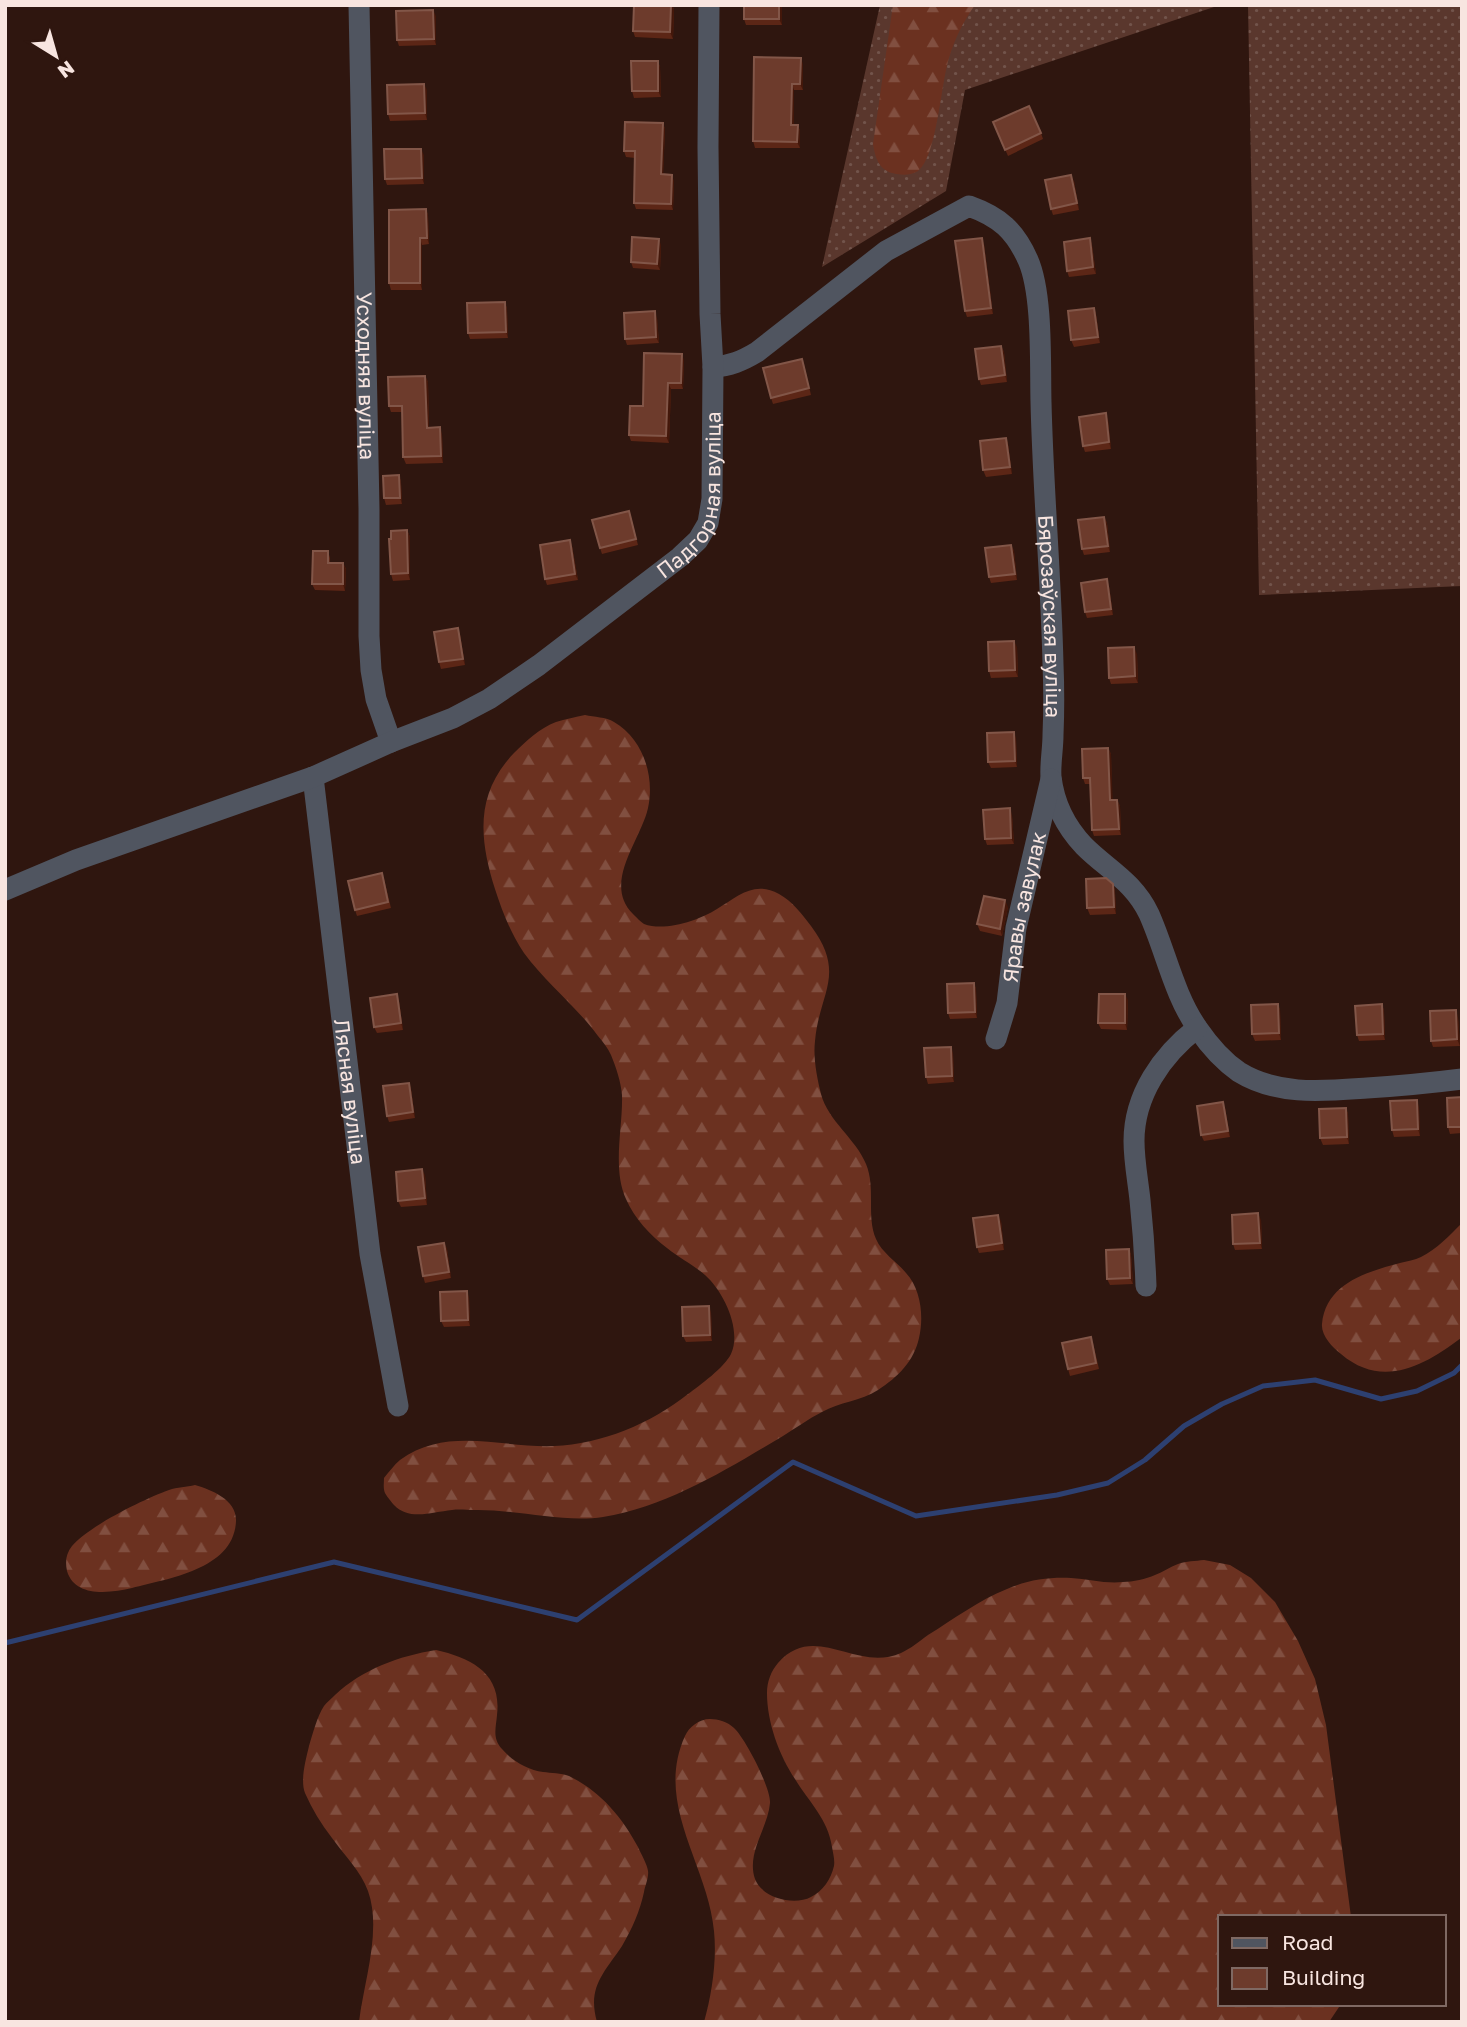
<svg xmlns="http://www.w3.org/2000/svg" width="1467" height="2027" viewBox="0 0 1467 2027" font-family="'Golos Text',sans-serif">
<defs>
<pattern id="grass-dots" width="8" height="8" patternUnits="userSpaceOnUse" patternTransform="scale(1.75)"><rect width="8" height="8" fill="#5a372d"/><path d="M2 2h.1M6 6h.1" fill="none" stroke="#72544b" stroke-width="1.8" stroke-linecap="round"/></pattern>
<pattern id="forest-firs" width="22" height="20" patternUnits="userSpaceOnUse" patternTransform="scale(1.75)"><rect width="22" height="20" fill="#6b3120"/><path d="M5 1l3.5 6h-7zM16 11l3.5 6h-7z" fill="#814f40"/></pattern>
</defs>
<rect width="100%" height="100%" fill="#2f160f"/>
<!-- grass -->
<g fill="url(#grass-dots)">
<path d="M880,5H1220L965,90L946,191L822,267Z"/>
<path d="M1248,5H1462V586L1259,595Z"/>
</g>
<!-- forest -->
<g fill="url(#forest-firs)">
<path d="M893,5H975C963,22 955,38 949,58C941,83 937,157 918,171C910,176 901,175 892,173C878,169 875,156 873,144Z"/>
<path d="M585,715C594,717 606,717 614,722C643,739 655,776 648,808C641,840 602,883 633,914C635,916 642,923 644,924C665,932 700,920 717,909C737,897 754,880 779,894C792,901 802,914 811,926C847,974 819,993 815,1041C813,1058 817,1078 821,1094C828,1121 856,1139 866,1164C876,1188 866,1216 876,1239C882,1253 897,1262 906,1273C921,1289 924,1317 919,1338C914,1361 898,1377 878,1390C861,1401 839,1402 822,1412C808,1419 796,1428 783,1436C727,1469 669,1506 603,1517C563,1523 515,1509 474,1510C467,1510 459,1509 452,1510C432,1512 409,1521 394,1505C392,1503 386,1495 385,1493C383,1488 384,1483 384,1478C389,1472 394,1465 400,1460C447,1426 501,1448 554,1446C602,1444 650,1424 688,1394C699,1386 725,1367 731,1354C742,1330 724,1292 705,1275C694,1265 679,1258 667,1248C651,1236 634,1218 626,1199C612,1168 623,1128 622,1095C621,1082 616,1067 611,1055C608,1048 603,1042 598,1036C576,1006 546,983 524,953C511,934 502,911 495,889C479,838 475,794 514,753C526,741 540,728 556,722C565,719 576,717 585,715Z"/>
<path d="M1462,1223L1461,1338C1424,1366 1382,1389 1341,1354C1332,1347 1321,1335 1322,1324C1326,1283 1367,1272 1400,1263C1407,1261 1415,1260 1421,1257C1437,1249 1450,1235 1462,1223Z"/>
<path d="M195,1485C212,1490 237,1500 236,1521C234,1569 170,1578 132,1588C110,1593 75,1598 67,1571C65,1561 66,1554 72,1546C89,1526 144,1499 169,1490C177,1487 187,1487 195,1485Z"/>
<path d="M1204,1560L1230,1565L1251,1578L1275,1602L1298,1641L1315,1679L1326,1725L1351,1917H1220V2004H1341L1329,2022H704C712,1994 717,1960 714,1931C708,1865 654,1804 685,1736C689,1727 699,1719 710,1719C718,1719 728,1722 734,1728C745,1738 771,1788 770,1803C768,1828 746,1853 755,1879C762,1898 794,1906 811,1897C823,1891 831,1879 834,1866C835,1860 833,1853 832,1847C828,1819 809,1802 795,1779C779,1755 767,1722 767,1693C767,1682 771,1671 778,1663C815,1621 856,1673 901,1653C910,1649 920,1641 928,1635C954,1619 979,1600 1007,1589C1027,1580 1049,1577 1071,1578C1088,1579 1106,1584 1123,1582C1133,1582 1146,1579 1155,1575C1163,1572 1170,1567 1178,1564C1186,1561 1196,1561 1204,1560Z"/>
<path d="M436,1650C471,1658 502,1673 497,1715C496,1728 492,1738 502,1749C512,1761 528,1770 543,1772C551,1773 561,1773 569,1776C600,1791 622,1817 638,1847C641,1854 647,1864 648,1871C649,1877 645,1886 644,1892C640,1911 632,1929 622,1946C604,1973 587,1987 597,2022H359C364,1981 382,1930 368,1891C361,1871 344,1855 332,1838C321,1824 312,1809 305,1793C300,1780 306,1759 309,1746C313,1733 317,1717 324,1706C327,1702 332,1698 335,1695C363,1669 399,1656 436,1650Z"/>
</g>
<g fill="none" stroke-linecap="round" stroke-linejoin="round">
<!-- stream -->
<path stroke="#2d4071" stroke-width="5" d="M5,1643L334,1562L577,1620L793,1462L916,1516L1057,1495L1108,1483L1145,1460L1184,1426L1222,1404L1263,1386L1315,1380L1381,1399L1417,1391L1454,1373L1462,1365"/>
<!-- street -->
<g stroke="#505560" stroke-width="21">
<path id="s1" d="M359,5L369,509V636L371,670L376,699L391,742"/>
<path id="s2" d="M713,367C730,366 742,361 757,352L886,251L969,206C1000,217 1015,231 1028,260C1043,294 1040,364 1041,402C1043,489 1051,577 1053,664C1054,688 1054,711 1053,735C1053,749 1050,764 1051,777C1054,803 1066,827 1084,846C1108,870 1133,881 1149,914C1166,952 1174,995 1198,1029C1209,1045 1223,1061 1239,1072C1278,1096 1324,1091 1367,1088C1399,1086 1430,1083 1462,1079"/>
<path id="s3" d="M313,777L370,1254L398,1406"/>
<path id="s4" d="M5,890L76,860L313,777L391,742L453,718L489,699L539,665L680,557L698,540L708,523L712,499L713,367L710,314L708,147L709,5"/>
<path id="s5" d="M996,1039L1007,1003L1016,928L1051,779"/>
<path d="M1146,1286C1145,1258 1143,1229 1140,1200C1138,1181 1134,1161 1134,1141C1134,1095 1162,1055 1197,1028"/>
</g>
</g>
<!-- wall -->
<g fill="#5c2616">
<path d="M634,5H672L674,9L673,39L635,37L633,31Z"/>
<path d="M782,5V25H746L744,19Z"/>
<path d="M436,16V45L399,46L397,40Z"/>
<path d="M658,61L660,67L661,97L634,98L632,91Z"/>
<path d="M803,64V90H794V125H798L800,131V148H755L753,141Z"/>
<path d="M427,90V120L390,121L388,114Z"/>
<path d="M993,122L1041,133L1043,139L1008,156Z"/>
<path d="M663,123L665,129L663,174L674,181L673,210L636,209L634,203L635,158L626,157L624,151Z"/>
<path d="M424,155V184L387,185L385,179Z"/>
<path d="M1074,181L1079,210L1053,215L1051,209Z"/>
<path d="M426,209L428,215L429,244L422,245V290H391L389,283Z"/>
<path d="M1090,238L1092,245L1096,274L1069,277L1067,271Z"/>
<path d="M984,244L993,314L967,317L965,311Z"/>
<path d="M661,245L660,270L633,268L631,262Z"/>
<path d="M505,302L507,309L508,338L470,339L468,333Z"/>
<path d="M1094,308L1096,314L1100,343L1074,347L1071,340Z"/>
<path d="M657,318L659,343L627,345L625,339Z"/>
<path d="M1001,346L1004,352L1007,382L981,385L979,379Z"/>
<path d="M684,360L683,389H671L669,443L631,441L629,435L643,406Z"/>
<path d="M804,365L811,395L773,404L771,398Z"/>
<path d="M425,376L428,382L429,427L442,434L443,463L406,464L403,457L402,412H391L389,406Z"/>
<path d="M1108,420L1111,449L1085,452L1083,446Z"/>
<path d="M1006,438L1008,444L1012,474L986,477L983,470Z"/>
<path d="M399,475L401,482L402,504L386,505L384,498Z"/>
<path d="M631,517L638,545L602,554L600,548Z"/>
<path d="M1104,517L1107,523L1110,552L1084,555L1082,549Z"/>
<path d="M407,530L410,537V580L393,581L391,574V539Z"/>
<path d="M570,540L572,546L578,580L547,585L545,579Z"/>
<path d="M1011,545L1014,551L1017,580L991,583L989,577Z"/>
<path d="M328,551L330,558V563H343L346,569L345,591L315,590L312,584Z"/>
<path d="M1109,586L1113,615L1087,618L1085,612Z"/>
<path d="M458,628L460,635L465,665L441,669L439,662Z"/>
<path d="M1017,647L1018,677L991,678L989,671Z"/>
<path d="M1137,654L1138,683L1111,684L1109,678Z"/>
<path d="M1016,738L1017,767L991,768L988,762Z"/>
<path d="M1108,748L1111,754L1112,800H1117L1120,806L1121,835L1094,836L1092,830L1090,784H1085L1083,778Z"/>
<path d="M1012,815L1014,844L987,845L985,839Z"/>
<path d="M384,879L391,908L357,916L355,910Z"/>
<path d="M1113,884L1115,891L1116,914L1090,915L1087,908Z"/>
<path d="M1008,907L1002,936L980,931L977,924Z"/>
<path d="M974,983L976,989L977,1018L950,1019L948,1013Z"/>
<path d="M397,994L399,1001L403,1030L377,1033L374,1027Z"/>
<path d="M1128,1000L1127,1030L1101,1029L1098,1023Z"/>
<path d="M1278,1004L1280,1010L1281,1040L1255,1041L1252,1034Z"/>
<path d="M1382,1004L1384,1011L1385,1040L1359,1041L1357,1035Z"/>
<path d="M1458,1017L1460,1046L1433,1047L1431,1041Z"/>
<path d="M953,1053L954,1082L928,1084L926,1077Z"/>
<path d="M409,1083L411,1089L415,1118L389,1122L387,1116Z"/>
<path d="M1462,1097V1133L1450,1134L1448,1127Z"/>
<path d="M1419,1107L1420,1136L1394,1137L1392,1130Z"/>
<path d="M1225,1108L1230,1137L1204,1141L1201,1135Z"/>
<path d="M1346,1108L1348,1114L1349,1144L1323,1145L1320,1138Z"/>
<path d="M425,1175L427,1205L401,1207L398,1201Z"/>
<path d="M1261,1220L1262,1249L1235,1250L1233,1244Z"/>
<path d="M1001,1221L1004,1250L979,1253L977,1247Z"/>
<path d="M444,1243L447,1249L451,1278L425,1283L423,1276Z"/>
<path d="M1129,1249L1131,1255L1133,1284L1110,1285L1107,1279Z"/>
<path d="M469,1297L470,1326L444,1327L441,1321Z"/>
<path d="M711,1312L712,1341L686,1342L683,1336Z"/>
<path d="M1093,1343L1099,1369L1070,1376L1068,1369Z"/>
</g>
<!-- shaded-wall -->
<g fill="#43170a">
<path d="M671,5L674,9L673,39L670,32Z"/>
<path d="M779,5H782V25L779,19Z"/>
<path d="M433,10L436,16V45L434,39Z"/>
<path d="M801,58L803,64V90L800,84Z"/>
<path d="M658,61L660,67L661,97L658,91Z"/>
<path d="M424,84L427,90V120L425,113Z"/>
<path d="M792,84L794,90V131L791,125Z"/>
<path d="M663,123L665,129L663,181L661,174Z"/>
<path d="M798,125L800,131V148L797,142Z"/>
<path d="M421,149L424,155V184L422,178Z"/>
<path d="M672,175L674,181L673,210L671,204Z"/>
<path d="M1071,175L1074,181L1079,210L1077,203Z"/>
<path d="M426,209L428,215L429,244L427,238Z"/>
<path d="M420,238L422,245V290L420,283Z"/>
<path d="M982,238L984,244L993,314L991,308Z"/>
<path d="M1090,238L1092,245L1096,274L1093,267Z"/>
<path d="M659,239L661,245L660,270L657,264Z"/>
<path d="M505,302L507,309L508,338L506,332Z"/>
<path d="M1094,308L1096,314L1100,343L1098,337Z"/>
<path d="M655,311L657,318L659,343L656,337Z"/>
<path d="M1001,346L1004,352L1007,382L1005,375Z"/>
<path d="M682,354L684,360L683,389L681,383Z"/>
<path d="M425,376L428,382L429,434L427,428Z"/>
<path d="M668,383L671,389L669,443L666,436Z"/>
<path d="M1106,413L1108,420L1111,449L1109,442Z"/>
<path d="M440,427L442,434L443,463L441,456Z"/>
<path d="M1006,438L1008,444L1012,474L1010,467Z"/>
<path d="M399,475L401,482L402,504L400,498Z"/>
<path d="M1104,517L1107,523L1110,552L1108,546Z"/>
<path d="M407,530L410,537V580L408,573Z"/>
<path d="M570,540L572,546L578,580L575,574Z"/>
<path d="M1011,545L1014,551L1017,580L1015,574Z"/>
<path d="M343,563L346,569L345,591L343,584Z"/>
<path d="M1107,579L1109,586L1113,615L1111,609Z"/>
<path d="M458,628L460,635L465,665L463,659Z"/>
<path d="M1014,641L1017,647L1018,677L1015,670Z"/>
<path d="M1134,647L1137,654L1138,683L1135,676Z"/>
<path d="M1014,732L1016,738L1017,767L1015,761Z"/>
<path d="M1108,748L1111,754L1113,806L1110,800Z"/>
<path d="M1117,800L1120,806L1121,835L1119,829Z"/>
<path d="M1010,808L1012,815L1014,844L1011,838Z"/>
<path d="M1113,884L1115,891L1116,914L1114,907Z"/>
<path d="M1005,900L1008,907L1002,936L1000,929Z"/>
<path d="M974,983L976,989L977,1018L975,1012Z"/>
<path d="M397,994L399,1001L403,1030L401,1023Z"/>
<path d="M1125,994L1128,1000L1127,1030L1125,1023Z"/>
<path d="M1278,1004L1280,1010L1281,1040L1279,1033Z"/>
<path d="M1382,1004L1384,1011L1385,1040L1383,1034Z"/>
<path d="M1456,1010L1458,1017L1460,1046L1457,1039Z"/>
<path d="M951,1047L953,1053L954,1082L952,1076Z"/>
<path d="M409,1083L411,1089L415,1118L413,1112Z"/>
<path d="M1417,1100L1419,1107L1420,1136L1418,1129Z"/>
<path d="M1223,1102L1225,1108L1230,1137L1228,1131Z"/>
<path d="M1346,1108L1348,1114L1349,1144L1347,1137Z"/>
<path d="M422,1169L425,1175L427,1205L425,1198Z"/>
<path d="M1258,1213L1261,1220L1262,1249L1260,1243Z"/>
<path d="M998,1215L1001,1221L1004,1250L1002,1243Z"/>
<path d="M444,1243L447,1249L451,1278L449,1272Z"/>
<path d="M1129,1249L1131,1255L1133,1284L1130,1278Z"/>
<path d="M467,1291L469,1297L470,1326L468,1320Z"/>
<path d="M709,1306L711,1312L712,1341L710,1335Z"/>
</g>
<!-- building -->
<g fill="#6d3b2c" stroke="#825648" stroke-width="2">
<path d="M634,5H671L670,32L633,31Z"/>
<rect x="744" y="5" width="35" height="14"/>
<path d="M433,10L434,39L397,40L396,11Z"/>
<path d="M754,57L801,58L800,84H792L791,125H798L797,142L753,141Z"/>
<path d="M631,61H658V91H632Z"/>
<path d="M424,84L425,113L388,114L387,85Z"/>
<path d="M1029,106L1041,133L1005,150L993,122Z"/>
<path d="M625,122L663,123L661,174L672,175L671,204L634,203L635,151H624Z"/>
<path d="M384,149H421L422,178L385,179Z"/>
<path d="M1071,175L1077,203L1051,209L1045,180Z"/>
<path d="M426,209L427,238H420V283H389V210Z"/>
<path d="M632,237L659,239L657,264L631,262Z"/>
<path d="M982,238L991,308L965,311L955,241Z"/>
<path d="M1090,238L1093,267L1067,271L1064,242Z"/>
<path d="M505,302L506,332L468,333L467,303Z"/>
<path d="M1094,308L1098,337L1071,340L1068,311Z"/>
<path d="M655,311L656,337L625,339L624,313Z"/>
<path d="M1001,346L1005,375L979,379L975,349Z"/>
<path d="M644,353L682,354L681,383H668L666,436L629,435L630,406H643Z"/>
<path d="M802,359L809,388L771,398L763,368Z"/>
<path d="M425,376L427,428L440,427L441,456L403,457L402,406H389L388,377Z"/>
<path d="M1106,413L1109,442L1083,446L1079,417Z"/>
<path d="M1006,438L1010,467L983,470L980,441Z"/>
<path d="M399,475L400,498H384L383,476Z"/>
<path d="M629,511L636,539L600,548L592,520Z"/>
<path d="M1104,517L1108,546L1082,549L1078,520Z"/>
<path d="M407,530L408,573L391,574L389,539H391V531Z"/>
<path d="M570,540L575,574L545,579L540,545Z"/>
<path d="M1011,545L1015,574L989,577L985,548Z"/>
<path d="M313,551H328V563H343V584H312Z"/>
<path d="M1107,579L1111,609L1085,612L1081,583Z"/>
<path d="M458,628L463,659L439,662L434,632Z"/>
<path d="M1014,641L1015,670L989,671L988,642Z"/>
<path d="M1134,647L1135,676L1109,678L1108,648Z"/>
<path d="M1014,732L1015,761L988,762L987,733Z"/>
<path d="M1108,748L1110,800H1117L1119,829L1092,830L1090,778H1083L1082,749Z"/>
<path d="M1010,808L1011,838L985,839L983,810Z"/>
<path d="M382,873L388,902L355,910L348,881Z"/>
<path d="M1106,878L1113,884L1114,907L1087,908L1086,879Z"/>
<path d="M984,896L1005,900L1000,929L977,924Z"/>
<path d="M974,983L975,1012L948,1013L947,984Z"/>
<path d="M397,994L401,1023L374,1027L370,998Z"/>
<path d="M1099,994H1125V1023H1098Z"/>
<path d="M1278,1004L1279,1033L1252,1034L1251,1005Z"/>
<path d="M1382,1004L1383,1034L1357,1035L1355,1006Z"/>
<path d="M1456,1010L1457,1039L1431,1041L1430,1011Z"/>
<path d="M951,1047L952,1076L926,1077L924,1048Z"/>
<path d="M409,1083L413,1112L387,1116L383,1086Z"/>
<path d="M1462,1097V1127H1448L1447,1098Z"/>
<path d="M1417,1100L1418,1129L1392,1130L1390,1101Z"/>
<path d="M1223,1102L1228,1131L1201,1135L1197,1106Z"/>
<path d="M1346,1108L1347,1137L1320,1138L1319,1109Z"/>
<path d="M422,1169L425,1198L398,1201L396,1172Z"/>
<path d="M1258,1213L1260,1243L1233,1244L1232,1215Z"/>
<path d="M998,1215L1002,1243L977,1247L973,1218Z"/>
<path d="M444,1243L449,1272L423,1276L418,1247Z"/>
<path d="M1129,1249L1130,1278L1107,1279L1106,1250Z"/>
<path d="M467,1291L468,1320L441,1321L440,1292Z"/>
<path d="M709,1306L710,1335L683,1336L682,1307Z"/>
<path d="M1091,1337L1096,1363L1068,1369L1062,1343Z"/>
</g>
<g text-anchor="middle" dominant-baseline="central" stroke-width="5" stroke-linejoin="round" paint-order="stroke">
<!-- street labels -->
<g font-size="21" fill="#f8e5e0" stroke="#2f160f">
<text stroke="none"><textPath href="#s1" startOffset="371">Усходняя вуліца</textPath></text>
<text stroke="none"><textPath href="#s4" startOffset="824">Падгорная вуліца</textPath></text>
<text stroke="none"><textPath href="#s2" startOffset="746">Бярозаўская вуліца</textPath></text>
<text stroke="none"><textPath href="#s5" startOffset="135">Яравы завулак</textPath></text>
<text stroke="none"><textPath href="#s3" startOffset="317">Лясная вуліца</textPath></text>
</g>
</g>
<!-- border -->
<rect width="1467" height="2027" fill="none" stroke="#f8e5e0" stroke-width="14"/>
<!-- legend -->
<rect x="1218" y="1915" width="228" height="91" fill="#2f160f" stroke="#7f6963" stroke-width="2"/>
<rect x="1232" y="1938" width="35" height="10" fill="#505560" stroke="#7f6963" stroke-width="2"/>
<text x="1282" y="1950" font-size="21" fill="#f8e5e0">Road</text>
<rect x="1232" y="1968" width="35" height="21" fill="#6d3b2c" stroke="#7f6963" stroke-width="2"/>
<text x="1282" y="1985" font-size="21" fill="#f8e5e0">Building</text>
<!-- north arrow -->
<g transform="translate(56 56) rotate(143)" stroke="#2f160f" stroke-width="5" paint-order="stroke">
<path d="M0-5L12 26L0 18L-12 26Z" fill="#f8e5e0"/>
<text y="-10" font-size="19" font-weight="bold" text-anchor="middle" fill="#f8e5e0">N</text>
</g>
</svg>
